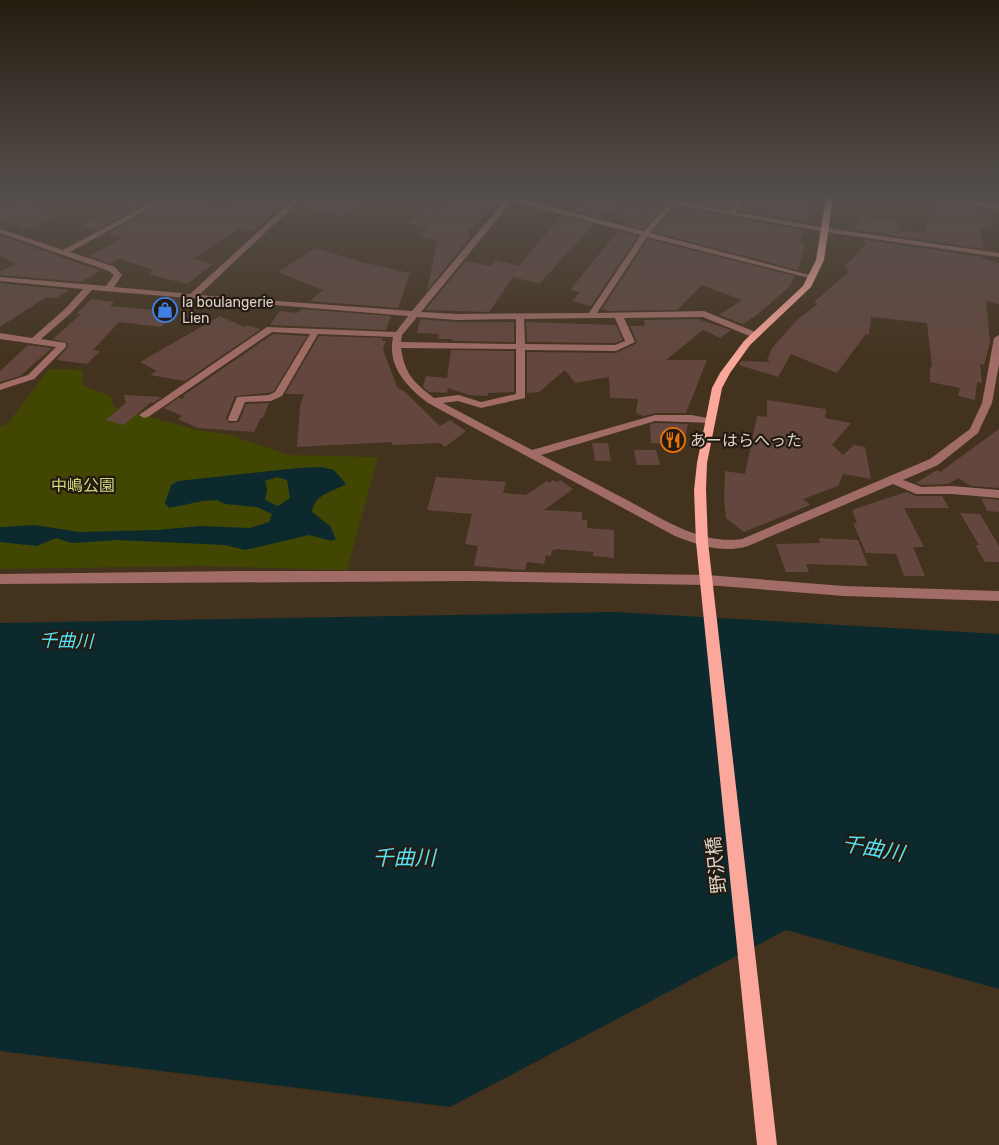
<svg xmlns="http://www.w3.org/2000/svg" width="999" height="1145" viewBox="0 0 999 1145" font-family="Rubik,'Noto Sans JP',sans-serif">
<rect width="100%" height="100%" fill="#43321d"/>
<!-- green -->
<path fill="#414603" d="M49,369L83,370L82,385L111,396L114,407L197,430L231,435L288,455L378,457L347,570L198,566L0,569V426L7,424Z"/>
<!-- water -->
<g fill="#0c2a2e" fill-rule="evenodd">
<path d="M321,467L334,470L346,484C333,492 314,494 312,512L330,526L336,539L332,541L309,535L245,550L225,545L117,540L72,543L56,538L37,546L0,542V527H4L35,525L79,532L157,530L200,526L250,528L269,522L272,514L257,507L225,504L217,500L203,501L169,508L165,503L171,485L178,481L298,468ZM277,477L287,480L290,498L278,506L265,500L267,490L265,481Z"/>
<path d="M615,612L999,634V989L786,930L450,1107L0,1051V623Z"/>
</g>
<!-- building -->
<g fill="#63473f">
<path d="M170,198L189,202L193,199L227,206V198H292L253,231L239,228L193,259L213,264L187,284L148,274L154,270L119,259L111,264L89,256L122,238L107,234Z"/>
<path d="M304,198H373L342,217L297,205Z"/>
<path d="M456,198H502L469,231V238L427,291L437,241L419,236L428,228L406,223L427,206L441,209Z"/>
<path d="M590,198H617L614,201L646,209L650,205L663,207L643,229L624,224L625,222L609,208L600,218L571,210Z"/>
<path d="M703,198H736L727,209L698,204Z"/>
<path d="M747,198H814L806,222L738,211Z"/>
<path d="M933,198H944L991,211V228L980,226L983,249L855,230L862,216L899,221V230L926,233Z"/>
<path d="M23,200L60,215L24,230L0,219V206Z"/>
<path d="M134,201L145,204L96,230L82,225Z"/>
<path d="M674,209L690,213L692,210L804,230L800,243L805,244L798,270L653,232Z"/>
<path d="M563,216L594,224L539,284L513,277L489,312L425,310L466,261L490,266L496,260L519,266L556,222Z"/>
<path d="M618,231L638,236L591,306L572,301L580,292L570,290Z"/>
<path d="M0,235L77,263L101,270L81,282L0,275V271L16,265L0,255Z"/>
<path d="M648,239L795,276L789,287L758,314L743,324L719,315L742,300L702,285L677,310L608,311L602,309Z"/>
<path d="M862,239L983,257V259L999,263V304L986,301L990,342L984,365L980,364L982,383L977,382L975,400L958,396L960,388L930,382V367H932L927,323L871,317L869,335L866,334L837,373L791,354L778,377L739,365L741,361L771,362L767,360L772,348L798,319L818,304L814,302L849,272L845,266L866,244Z"/>
<path d="M316,248L361,262L410,273L398,308L310,301L323,290L278,272Z"/>
<path d="M0,283L69,290L56,298L46,297L0,327Z"/>
<path d="M92,299L114,302L110,306L154,310L157,306L177,308L161,327L119,322L93,350L100,351L87,364L56,360L67,348L68,343L53,339L81,314H76Z"/>
<path d="M302,309L391,316L386,330L270,325L280,311L297,313Z"/>
<path d="M220,316L244,327L246,325L261,329L185,381L150,375L157,371L140,362Z"/>
<path d="M420,319L457,322H514V342L452,341V339H438L439,334L417,333Z"/>
<path d="M697,319L731,330L720,338L703,330L666,360H707L686,413H655L644,416L636,413L638,399L610,398L609,377L575,383L565,370L539,392L527,393V352L616,353L637,343L630,326H644L645,321L641,320Z"/>
<path d="M526,322L616,325L623,340L615,343L527,342Z"/>
<path d="M273,334L307,336L274,391L268,393L235,396L226,418L229,423L239,422L246,404L269,403L263,418H261L254,432L198,428L178,419L182,416L164,408L178,398L183,399L184,395Z"/>
<path d="M319,336L383,338L382,341H386L383,349L397,387L405,392L440,426L450,420L466,431L445,447L440,443L392,445V442L297,447L300,406L304,394H285Z"/>
<path d="M28,345L52,348L20,376L0,382V371Z"/>
<path d="M451,350L514,351V392L488,393V396L469,395L448,388L447,393L429,392L423,387L426,376L447,378Z"/>
<path d="M124,395L162,397L153,403L151,402L124,425L106,420L126,403Z"/>
<path d="M767,400L826,409L825,418L851,423L832,445L843,455L854,445L865,447L871,479L843,474L838,486L803,499L810,505L744,532L726,518L724,500L725,471L745,474L757,416L767,417Z"/>
<path d="M655,423L688,424L684,443H676V445L651,443L650,424Z"/>
<path d="M999,429V488L971,486L958,478L948,484L922,485L916,483L937,470L940,472Z"/>
<path d="M592,443H608L611,461H595Z"/>
<path d="M634,450H656L660,465H637Z"/>
<path d="M436,477L506,482L503,493L526,495L547,481L549,483L553,480L557,482L560,480L573,489L544,510L582,512V520H587V528L614,530V558L593,556V552L556,549V550H552L551,556L546,555L544,564L527,562L525,570L474,566L478,546L465,544L472,514L427,510Z"/>
<path d="M906,492L916,496H942L949,508H904L924,547H913L925,576H904L896,554L866,553L853,523H857L852,510Z"/>
<path d="M981,498L999,500V512L987,511Z"/>
<path d="M960,513L980,514L999,546V562H985L975,545H979Z"/>
<path d="M819,538L858,540L868,566L806,564L809,572H786L776,544L820,543Z"/>
</g>
<g fill="none" stroke-linecap="round" stroke-linejoin="round">
<!-- minor -->
<g fill="#a06c65" fill-rule="evenodd">
<path d="M160,198H168L70,252L115,267L122,275L114,287L190,294L295,198H302L199,295L412,311L507,198H516L644,231L668,204L642,198L672,201L675,198H682L679,202L728,211L738,198H745L735,212L826,228L999,253V257L826,232L675,205L650,233L817,277L813,279L647,237L597,313L704,311L758,333V337H752L703,317L624,318L635,342L616,351L525,350V398L481,408L458,401L443,403L532,450L655,415H691L713,419L714,421L713,423L655,421L541,455C569,470 597,484 625,499C662,518 699,545 742,539L930,459L970,429L982,403L994,338L999,335V364L992,403L978,433L938,465L903,480L922,487L952,486L999,490V498L952,494H916L893,484L748,546C723,554 698,545 675,536L428,403C407,387 387,367 393,337L318,334L282,396L271,401L245,402L237,421H229L228,419L237,397L269,395L275,392L310,334L272,332L148,417L144,418L139,415L267,327L396,332L408,316L92,290L71,313L41,339L66,343V347L34,379L0,390V384L28,375L56,347L0,339V333L32,338L65,309L83,289L0,281V277L106,286L114,275L109,271L0,233V229L63,250ZM512,201L641,235L589,313L457,314L421,312ZM417,317L457,320L516,319V344L401,342L402,335ZM589,318H615L625,341L615,345L525,344L524,319ZM401,348L516,349V394L481,402L459,395L434,398C413,382 405,374 401,348Z"/>
<path d="M946,198H960L999,206V210Z"/>
<path d="M238,571H470L707,575L844,586L999,591V601L844,596L707,585L470,581L0,584V574Z"/>
</g>
<!-- major -->
<path fill="#fca79b" fill-rule="evenodd" d="M826,198H833L824,260L811,287L750,345L730,373L722,388L707,463L706,490L708,542L777,1145H757L696,542L694,490L697,463L712,388L720,373L744,341L803,286L816,260Z"/>
</g>
<!-- sky -->
<linearGradient id="sky" x2="0" y2="1"><stop stop-color="#251c10"/><stop offset="0.55" stop-color="#554f4c"/><stop offset="1" stop-color="#554f4c" stop-opacity="0"/></linearGradient>
<rect width="999" height="358" fill="url(#sky)"/>
<!-- icons -->
<defs>
<symbol id="shop-ring" viewBox="-11 -11 22 22"><circle r="9.5" fill="#231b12" stroke="#3f7fe0" stroke-width="1.5"/><path d="M-5-2.5h2.3a2.7 3.5 0 0 1 5.4 0H5L5.5 6h-11ZM-1.5-2.5h3a1.5 2.3 0 0 0-3 0Z" fill="#3f7fe0"/></symbol>
<symbol id="restaurant-ring" viewBox="-11 -11 22 22"><circle r="9.5" fill="#231b12" stroke="#e8710a" stroke-width="1.5"/><path d="M-5-6h1v4h1v-4h1v4h1v-4h1v5L-1.5 .5V6h-2V.5L-5-1ZM5-6V6H3V1.5H1.5Q1.5-4 5-6Z" fill="#e8710a"/></symbol>
</defs>
<g fill-rule="evenodd">
<use href="#shop-ring" x="151" y="296" width="28" height="28"/>
<use href="#restaurant-ring" x="659" y="426" width="28" height="28"/>
</g>
<g text-anchor="middle" dominant-baseline="central" stroke-width="4.5" stroke-linejoin="round" paint-order="stroke">
<!-- far-poi labels -->
<g font-size="14" fill="#ddd2c6" stroke="#231b12" text-anchor="start">
<text x="182" y="302">la boulangerie<tspan x="182" dy="16">Lien</tspan></text>
</g>
<!-- poi labels -->
<g font-size="16" fill="#ddd2c6" stroke="#231b12" text-anchor="start">
<text x="690" y="440">あーはらへった</text>
</g>
<!-- park labels -->
<g font-size="16" fill="#ced879" stroke="#231b12">
<text x="83" y="485">中嶋公園</text>
</g>
<!-- water labels -->
<g font-size="18" font-style="italic" fill="#56e2f2" stroke="#231b12">
<text transform="translate(66 641) rotate(1)">千曲川</text>
</g>
<!-- near-street labels -->
<g font-size="19" fill="#ddd2c6" stroke="#231b12">
<text transform="translate(716 865) rotate(-96)">野沢橋</text>
</g>
<!-- near-water labels -->
<g font-size="21" font-style="italic" fill="#56e2f2" stroke="#231b12">
<text transform="translate(873 848) rotate(10)">千曲川</text>
<text x="404" y="857">千曲川</text>
</g>
</g>
</svg>
